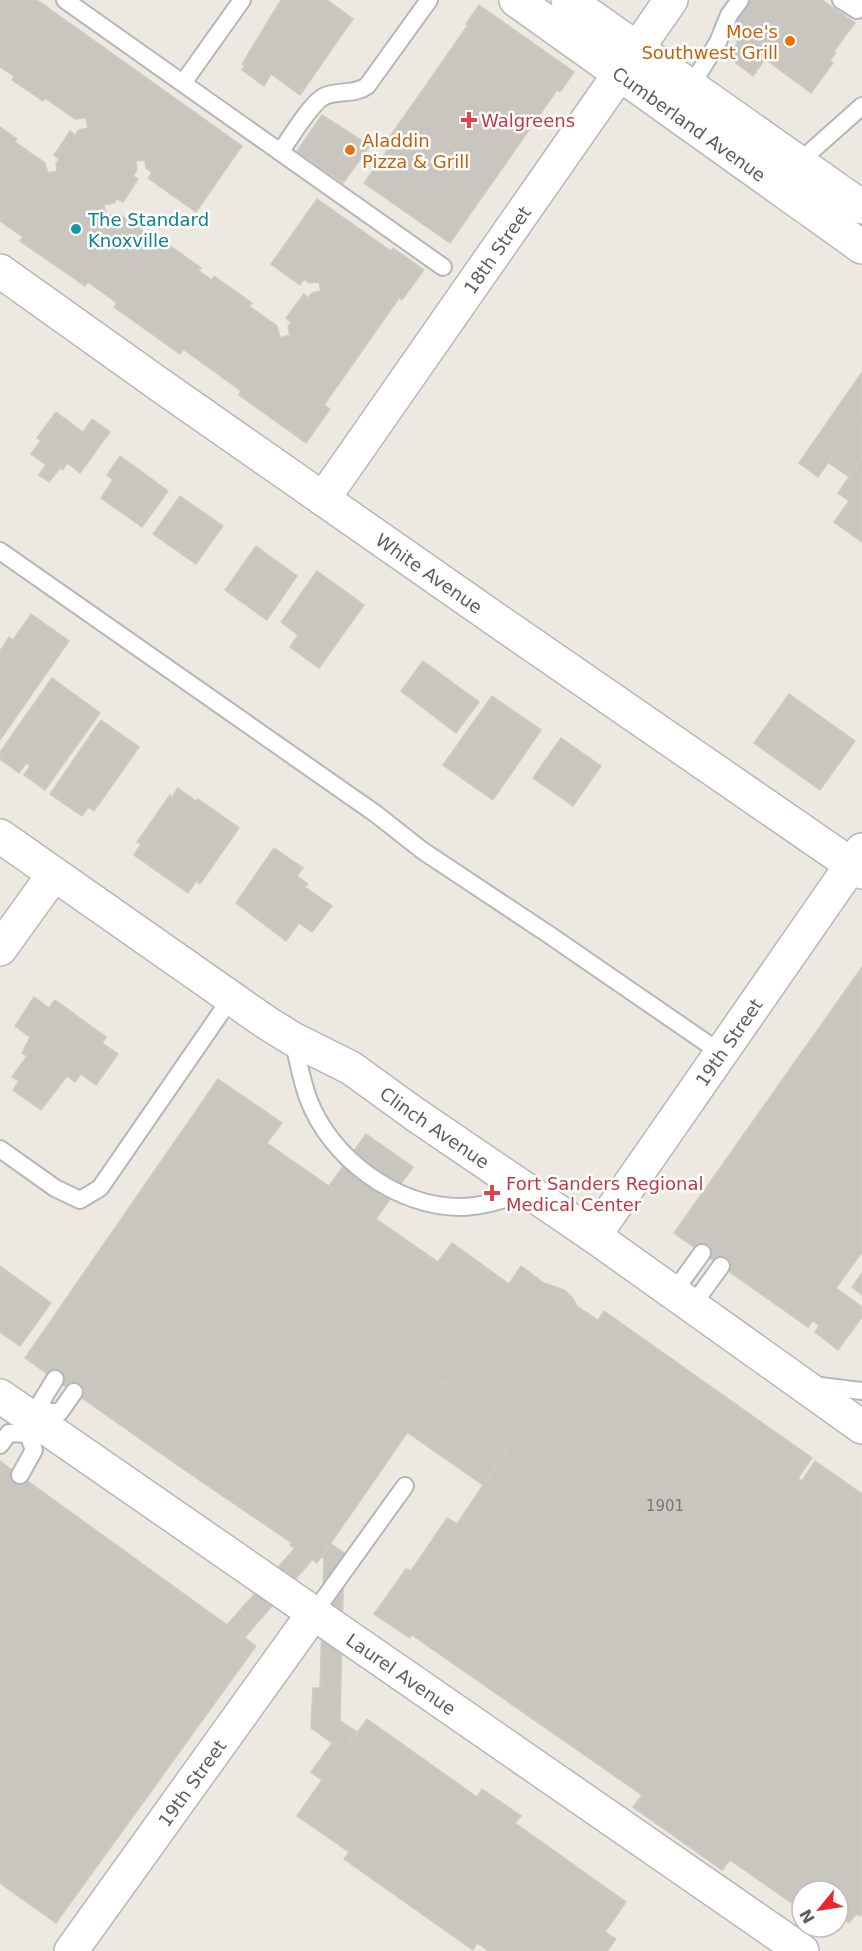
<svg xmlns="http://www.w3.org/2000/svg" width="862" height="1951" viewBox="0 0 862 1951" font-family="'DejaVu Sans',sans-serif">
<rect width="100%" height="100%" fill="#ede9e0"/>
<!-- building -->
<g fill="#c9c5bf" stroke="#d1cabf" stroke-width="1.5">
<path d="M0,0H37L242,146L196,212L148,178L152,173L146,168L145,160L136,161L137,170L133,176L138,179L123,202L117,199L114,203L104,205L106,216L119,214L160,243L162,240L201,268L198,270L212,280L214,276L252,303L249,306L277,326L280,338L290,335L288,327L291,322L286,318L304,294L308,298L312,293L321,291L319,282L309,283L304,279L300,285L271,264L317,199L391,251L393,248L424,270L402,300L399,298L324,405L330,409L306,443L239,395L241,391L183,349L180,354L114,307L117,303L88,282L85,286L20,241L23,237L0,221V127L17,139L15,142L45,163L48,173L57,171L56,164L59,159L54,155L70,131L75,135L79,130L88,128L86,118L75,119L45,98L43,101L12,80L14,76L0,67Z"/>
<path d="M281,0H327L353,19L300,95L271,74L264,86L242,70L245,66L242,64Z"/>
<path d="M749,0H822L855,23L834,51L836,53L830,60L833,63L811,93L765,59L753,76L731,59L741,30L733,24Z"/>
<path d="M479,5L574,72L560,92L557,90L450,243L364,183L387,151L382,148L468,25L466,24Z"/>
<path d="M322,115L370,146L343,183L297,151Z"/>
<path d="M862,372V414L818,477L799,463Z"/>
<path d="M56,412L83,432L92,419L110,432L80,473L67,463L63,470L60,468L49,482L39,475L46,465L31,454L41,440L37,438Z"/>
<path d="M862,414V458L849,477L828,462Z"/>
<path d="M120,456L168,491L142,527L101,498L113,480L107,475Z"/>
<path d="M862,458V542L834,522L849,501L838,493Z"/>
<path d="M180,496L223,526L196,564L153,534Z"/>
<path d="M256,546L297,576L267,620L225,590Z"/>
<path d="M317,571L364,605L319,668L290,647L298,635L281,622Z"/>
<path d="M31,614L69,641L0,740V651L9,637L13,640Z"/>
<path d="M423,661L479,702L456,733L401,691Z"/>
<path d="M52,678L100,713L45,790L24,775L30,766L26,763L19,773L0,759V752Z"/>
<path d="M789,694L855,741L820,790L754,743Z"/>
<path d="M492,696L541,730L493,800L443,765Z"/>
<path d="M101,720L139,747L94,811L88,807L82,816L50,794Z"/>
<path d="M561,738L601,766L573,806L533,778Z"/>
<path d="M178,788L196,801L198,799L239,828L200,884L196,881L188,893L134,855L141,844L137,842L170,795L172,797Z"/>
<path d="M274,848L303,868L297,876L308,884L305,887L332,906L312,932L299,923L286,941L236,903Z"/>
<path d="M862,967V1252L836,1288L862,1307V1317L838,1350L815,1332L819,1326L817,1324L813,1321L808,1327L674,1233Z"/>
<path d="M34,997L49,1008L55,1000L106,1037L102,1043L118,1054L96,1085L81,1074L75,1082L67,1076L41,1110L13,1090L19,1081L12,1077L27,1056L22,1053L30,1037L15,1026Z"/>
<path d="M218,1079L282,1123L267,1143L438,1262L452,1243L509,1284L521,1266L544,1283L564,1290L572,1297L577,1306L598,1320L604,1311L812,1458L798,1478L802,1481L815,1461L862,1494V1913L860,1916L856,1914L849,1923L838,1915V1891H802V1910L730,1860L722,1870L633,1807L642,1795L412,1635L410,1638L374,1614L406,1569L411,1571L447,1518L457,1524L521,1429L517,1426L514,1431L443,1381L317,1563L290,1545L292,1543L183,1469L25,1358Z"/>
<path d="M366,1134L413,1167L376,1219L329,1186Z"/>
<path d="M0,1266L51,1303L20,1346L0,1332Z"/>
<path d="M862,1273V1295L852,1287Z"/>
<path d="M443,1381L514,1431L517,1426L521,1429L483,1485L407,1432Z"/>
<path d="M0,1461L256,1646L56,1923L0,1883Z"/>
<path d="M331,1544L344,1553L340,1721L357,1732L345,1750L333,1741L332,1743L311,1728L313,1688H320L324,1559L322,1557Z"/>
<path d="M295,1548L312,1560L245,1637L227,1625Z"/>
<path d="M367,1719L477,1797L482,1789L521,1816L515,1823L626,1902L605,1932L616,1939L607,1951H489L477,1943L473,1950L344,1859L349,1852L297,1816L322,1780L311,1772L332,1743L333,1741L345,1750Z"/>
</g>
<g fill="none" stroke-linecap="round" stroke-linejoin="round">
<defs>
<g id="service">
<path d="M65,0L443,267"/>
<path d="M841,0L857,10L862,4"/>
<path d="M183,83L242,0"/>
<path d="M691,86L718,42L729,15L740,0"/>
<path d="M280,152C290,139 312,101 325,96C339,90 354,95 367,86L429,0"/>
<path d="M799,162L862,106"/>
<path d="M0,551L376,814L423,851L548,934L721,1053"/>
<path d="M293,1040C298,1059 301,1079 308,1098C330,1158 396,1207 461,1207C484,1207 506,1198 528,1192"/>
<path d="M0,1149L55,1188L80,1200L100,1188L231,998"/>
<path d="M673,1293L702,1253"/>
<path d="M692,1306L721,1266"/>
<path d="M812,1385L862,1391"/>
<path d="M46,1412H60L74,1392"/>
<path d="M46,1412L41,1402L55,1379"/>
<path d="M0,1445L9,1433L28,1434"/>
<path d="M20,1475L34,1450L28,1434"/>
<path d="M313,1614L405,1486"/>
</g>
<g id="minor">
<path id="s1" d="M323,499L671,0"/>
<path id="s2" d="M594,1236L862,850"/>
</g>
<g id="tertiary">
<path id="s3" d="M0,271L160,385L498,621L862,872"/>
<path id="s4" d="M0,836L267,1023L293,1039L351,1068L416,1115L594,1236L862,1427"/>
<path d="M0,949L54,874"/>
<path id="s5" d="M0,1396L802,1951"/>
<path id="s6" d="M71,1951L313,1614"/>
</g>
<g id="secondary">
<path id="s7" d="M516,0L862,247"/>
<path d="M568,0L862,207"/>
</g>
</defs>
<!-- service casing -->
<use href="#service" stroke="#b3b7bc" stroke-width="20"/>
<!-- minor casing -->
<use href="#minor" stroke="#b3b7bc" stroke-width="36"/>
<!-- tertiary casing -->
<use href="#tertiary" stroke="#b3b7bc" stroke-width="36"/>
<!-- secondary casing -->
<use href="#secondary" stroke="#b4b9be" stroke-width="36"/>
<!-- service -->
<use href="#service" stroke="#fff" stroke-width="16"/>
<!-- minor -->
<use href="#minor" stroke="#fff" stroke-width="33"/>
<!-- tertiary -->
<use href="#tertiary" stroke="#fff" stroke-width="33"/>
<!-- secondary -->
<use href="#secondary" stroke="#fff" stroke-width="33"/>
</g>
<!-- markers -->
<g fill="#e8710a" stroke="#fff" stroke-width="2">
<circle cx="790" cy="41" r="6"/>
<circle cx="350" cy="150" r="6"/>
</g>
<g fill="#e0444e" stroke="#fff" stroke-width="2">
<path d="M466 111h6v6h6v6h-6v6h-6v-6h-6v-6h6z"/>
<path d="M489 1184h6v6h6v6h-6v6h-6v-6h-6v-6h6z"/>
</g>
<circle fill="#0f9aa8" stroke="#fff" stroke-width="2" cx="76" cy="229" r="6"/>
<g text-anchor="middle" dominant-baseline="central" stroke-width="5" stroke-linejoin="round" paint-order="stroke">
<!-- number labels -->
<g font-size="15" fill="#757879">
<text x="665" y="1506">1901</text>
</g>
<!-- food labels -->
<g font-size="18" fill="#c56008" stroke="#fff" text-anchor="end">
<text x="778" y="31">Moe's<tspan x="778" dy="21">Southwest Grill</tspan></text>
<text x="362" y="140" text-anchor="start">Aladdin<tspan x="362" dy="21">Pizza &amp; Grill</tspan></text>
</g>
<!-- health labels -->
<g font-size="18" fill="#be3a42" stroke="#fff" text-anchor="start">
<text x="481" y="120">Walgreens</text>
<text x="506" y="1183">Fort Sanders Regional<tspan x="506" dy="21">Medical Center</tspan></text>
</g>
<!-- street labels -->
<g font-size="18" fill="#595e62" stroke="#fff">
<text stroke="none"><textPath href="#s7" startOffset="213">Cumberland Avenue</textPath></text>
<text stroke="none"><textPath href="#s1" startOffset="304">18th Street</textPath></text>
<text stroke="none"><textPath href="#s3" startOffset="525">White Avenue</textPath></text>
<text stroke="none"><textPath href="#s2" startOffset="236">19th Street</textPath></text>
<text stroke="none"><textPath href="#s4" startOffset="524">Clinch Avenue</textPath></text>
<text stroke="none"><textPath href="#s5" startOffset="488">Laurel Avenue</textPath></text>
<text stroke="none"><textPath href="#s6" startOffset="207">19th Street</textPath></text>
</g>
<!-- culture labels -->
<g font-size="18" fill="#0d838f" stroke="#fff" text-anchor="start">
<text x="88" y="219">The Standard<tspan x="88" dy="21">Knoxville</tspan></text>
</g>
</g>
<!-- north arrow -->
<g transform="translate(820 1909) rotate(240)"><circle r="28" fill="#ffffff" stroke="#bdbfc0" stroke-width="1.5"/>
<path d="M0-4.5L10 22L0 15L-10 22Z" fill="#ed262b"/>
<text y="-9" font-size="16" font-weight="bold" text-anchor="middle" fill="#595e62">N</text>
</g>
</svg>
